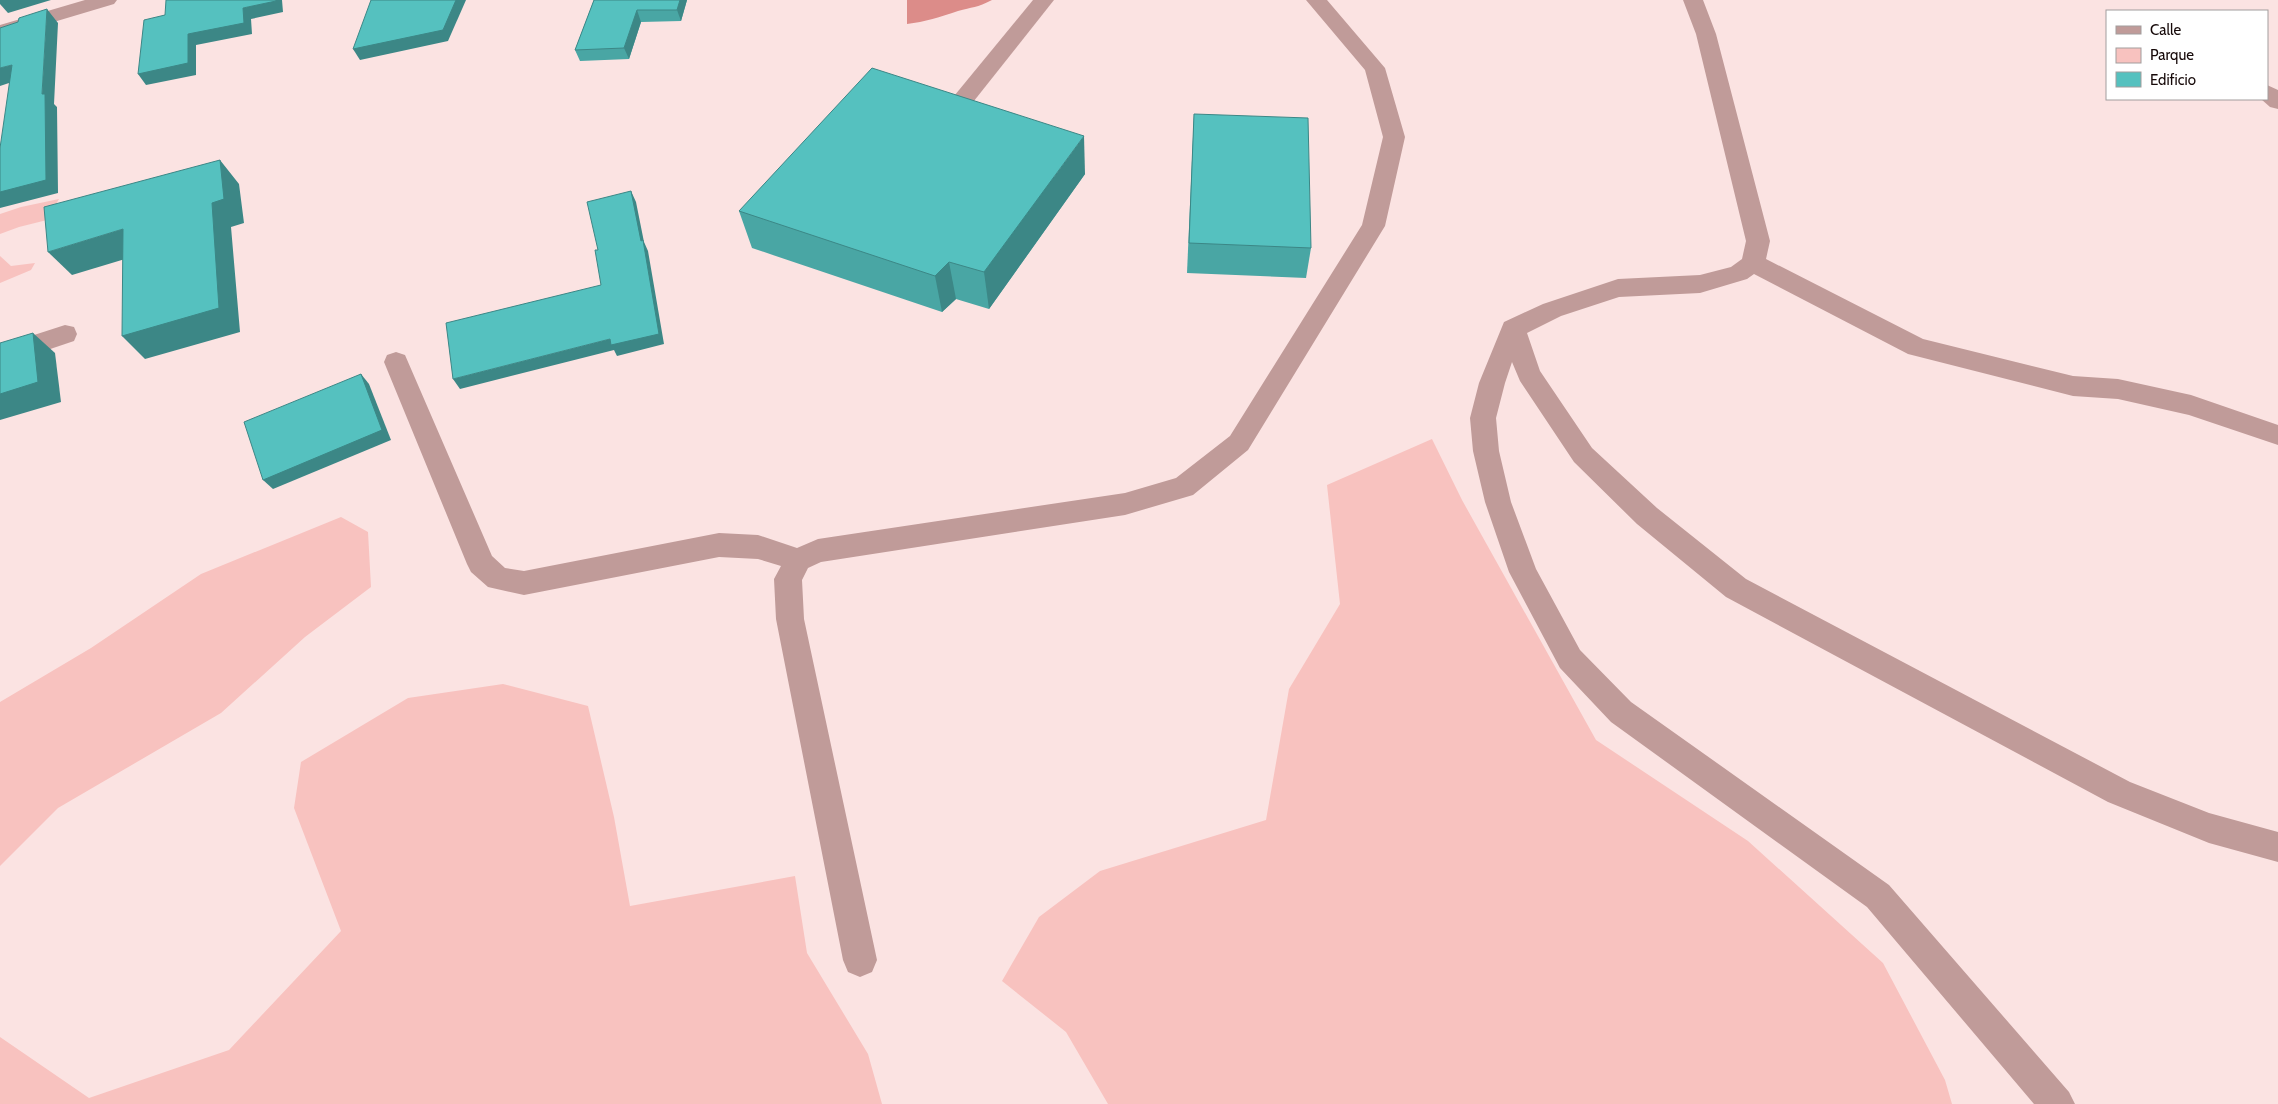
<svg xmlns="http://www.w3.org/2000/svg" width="2278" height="1104" viewBox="0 0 2278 1104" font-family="Cabin,sans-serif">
<rect width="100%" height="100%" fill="#fbe3e2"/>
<!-- green -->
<g fill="#f8c2bf">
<path d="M59,199L47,220L19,227L0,234V214L21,207Z"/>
<path d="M0,256L11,266L35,263L31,270L0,283Z"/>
<path d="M1432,439L1462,500L1596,740L1748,841L1883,963L1945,1080L1952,1104H1108L1066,1032L1002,981L1039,917L1100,871L1266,820L1289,689L1340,604L1327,485Z"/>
<path d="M341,517L368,532L371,587L305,637L221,713L58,808L0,866V702L91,648L201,574Z"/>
<path d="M503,684L588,706L614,817L630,906L795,876L807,953L868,1054L882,1104H0V1037L89,1098L229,1050L341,931L294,808L301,762L408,698Z"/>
</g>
<!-- water -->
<path fill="#dc8c89" d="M907,0H992C977,8 972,7 958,11C940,17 925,22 907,24Z"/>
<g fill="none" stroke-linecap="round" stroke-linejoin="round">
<!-- minor -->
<g fill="#c09b99" fill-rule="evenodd">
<path d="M85,0H117L114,4L0,38V25Z"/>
<path d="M1033,0H1054L966,111L958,113L950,111L947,106L950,101Z"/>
<path d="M1306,0H1327L1385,68L1405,137L1385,226L1248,450L1193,495L1125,515L821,562L808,568L802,580L804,619L877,960L872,972L860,977L848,972L843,960L776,619L774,579L781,566L758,559L719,557L524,595L488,587L471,572L467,564L384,362L387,355L396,352L405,355L492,556L505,568L524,571L719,533L758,535L797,548L818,539L1125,493L1176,478L1230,436L1362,225L1383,137L1365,70Z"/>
<path d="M1683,0H1703L1716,34L1770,241L1766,259L1923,339L2073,376L2118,379L2191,395L2278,425V445L2189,415L2118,399L2073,396L1908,354L1754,274L1747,279L1700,293L1619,297L1561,316L1527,333L1540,371L1592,448L1657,508L1746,579L2130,782L2209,813L2278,832V862L2209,843L2108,802L1726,597L1637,524L1574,462L1520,381L1512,362L1505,383L1496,418L1499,451L1511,502L1536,569L1580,650L1631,702L1889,885L2069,1092L2075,1104H2034L1867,907L1611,722L1560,668L1509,572L1485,502L1473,451L1470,418L1479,383L1504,322L1543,304L1618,279L1700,275L1731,267L1742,259L1746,241L1696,34Z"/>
<path d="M2267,85L2278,90V109L2270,107L2261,99H2267Z"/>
<path d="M65,325L74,327L77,334L74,341L0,366V346Z"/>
</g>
</g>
<!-- wall -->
<g fill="#49a6a4">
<path d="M594,0H687L681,21L641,22L629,59L580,61L575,50Z"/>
<path d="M1194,114L1311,248L1306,278L1187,273Z"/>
<path d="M1085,174L989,309L956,299L942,312L752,248L739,211Z"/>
</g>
<!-- shaded-wall -->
<g fill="#3c8786">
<path d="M0,0H51L8,13L0,4Z"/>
<path d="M276,0H282L283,12L251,19L252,34L196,45V75L146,85L138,74L188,34L243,8Z"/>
<path d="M456,0H466L448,41L360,60L353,49Z"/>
<path d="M680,0H687L681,21L677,10Z"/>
<path d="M47,9L58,23L54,104L57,107L58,193L0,208V192L42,94Z"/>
<path d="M637,10L641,22L629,59L624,48Z"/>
<path d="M12,65L24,78L0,86V68Z"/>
<path d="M1084,136L1085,174L989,309L984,272Z"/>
<path d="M220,160L239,184L244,223L231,227L240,332L145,359L122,336L212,203Z"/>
<path d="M631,191L636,202L644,242L648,251L664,344L617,356L614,350L460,389L453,379L610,339Z"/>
<path d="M123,229L145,253L72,275L48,252Z"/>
<path d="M949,262L956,299L942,312L935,276Z"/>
<path d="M33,333L55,353L61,402L0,420V394Z"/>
<path d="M361,374L369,384L391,440L273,489L263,480Z"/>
</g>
<!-- building -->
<g fill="#55c1bf" stroke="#3c8786">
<path d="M166,0H276V1L243,8L244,23L188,34V63L138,74L144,20L165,15Z"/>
<path d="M371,0H456L443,30L353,49Z"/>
<path d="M594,0H680L677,10H637L624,48L575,50Z"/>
<path d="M47,9L42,94H45L46,180L0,192V148L12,65L0,68V28L18,22L19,18Z"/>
<path d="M872,68L1084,136L984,272L949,262L935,276L739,211Z"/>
<path d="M1194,114L1308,118L1311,248L1189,243Z"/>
<path d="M220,160L224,199L212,203L219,308L122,336L123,229L48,252L44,207Z"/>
<path d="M631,191L641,241L643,240L659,334L611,345L610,339L453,379L446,323L601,285L595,250H598L587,202Z"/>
<path d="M33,333L38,382L0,394V343Z"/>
<path d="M361,374L382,430L263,480L244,422Z"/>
</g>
<!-- legend -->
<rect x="2106" y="10" width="162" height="90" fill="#ffffff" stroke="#a29d9d"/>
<rect x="2116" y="26" width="25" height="8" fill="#c09b99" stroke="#a29d9d"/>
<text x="2150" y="35" font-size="15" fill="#160909">Calle</text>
<rect x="2116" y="48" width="25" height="15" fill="#f8c2bf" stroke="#a29d9d"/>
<text x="2150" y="60" font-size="15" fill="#160909">Parque</text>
<rect x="2116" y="72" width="25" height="15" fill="#55c1bf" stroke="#a29d9d"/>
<text x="2150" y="85" font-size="15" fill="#160909">Edificio</text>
</svg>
